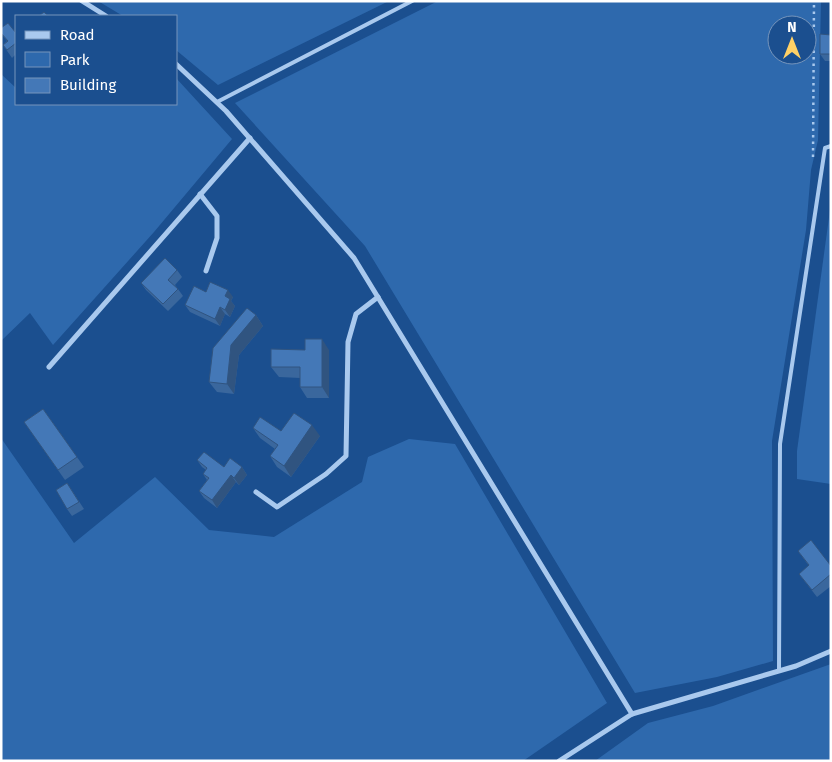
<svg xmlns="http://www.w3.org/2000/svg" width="832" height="762" viewBox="0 0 832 762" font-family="'Fira Sans',sans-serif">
<rect width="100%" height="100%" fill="#1b4f8f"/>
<!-- green -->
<g fill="#2e69ad" fill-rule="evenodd">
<path d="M98,1H389L218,85L176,50V16H123Z"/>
<path d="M438,1H821L818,140L811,170L806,230L772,441L773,661L717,677L635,693L365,246L235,103ZM777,25H807V55H777Z"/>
<path d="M1,74L16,88V104H176V78L232,139L154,232L53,345L30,313L1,341Z"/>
<path d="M831,203V484L797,479V451Z"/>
<path d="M1,438L74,543L155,477L209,530L274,537L362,482L368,457L409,439L455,444L607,703L523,761H1Z"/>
<path d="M831,664V761H595L648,723L713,706Z"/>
</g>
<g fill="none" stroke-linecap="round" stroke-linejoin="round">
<!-- path -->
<path stroke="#a9c9ee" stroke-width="2.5" stroke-dasharray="2.5 4" stroke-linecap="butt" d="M813,157L814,1"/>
<!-- service -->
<g stroke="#a9c9ee" stroke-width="4">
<path d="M217,102L412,1"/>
<path d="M779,670L780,444L825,148L831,146"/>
</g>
<!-- minor -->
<g stroke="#a9c9ee" stroke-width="5">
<path d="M82,1L106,16"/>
<path d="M176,64L226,111L354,258L632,714"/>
<path d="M200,194L217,216V238L206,271"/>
<path d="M49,367L250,138"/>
<path d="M256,492L277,507L326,474L346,456L348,342L356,314L378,297"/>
<path d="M559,761L632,714L796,666L831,651"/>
</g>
</g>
<!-- wall -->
<g fill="#3a679d">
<path d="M1,33H16V54L12,58L3,45L7,41Z"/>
<path d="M831,35V61H825L820,54Z"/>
<path d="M177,270L182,277L175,285L178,289L183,296L168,311L146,290L141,283Z"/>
<path d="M206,292L233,297L231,301L235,306L230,317L225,314L220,326L190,312L185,305Z"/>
<path d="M256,315L263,326L239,355L234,394L217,392L209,382Z"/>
<path d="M329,350V398H307L300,387V378L279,377L271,367Z"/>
<path d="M43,409L84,467L65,480L24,422Z"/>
<path d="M253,428L281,431L320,436L291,477L277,467L270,456L275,449L260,438Z"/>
<path d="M197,460L224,467H242L247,475L239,485L236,482L217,508L204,498L199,491L207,480L203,474L206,470L202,467Z"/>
<path d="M67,483L84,509L72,516L67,509Z"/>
<path d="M798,551L831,566V586L817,597L799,574L809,566Z"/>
</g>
<!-- shaded-wall -->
<g fill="#305480">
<path d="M228,290L233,297L231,301L235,306L230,317L225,310V296Z"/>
<path d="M220,307L225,314L220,326L215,319Z"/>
<path d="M256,315L263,326L239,355L234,394L227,384L231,345Z"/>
<path d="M322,339L329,350V398L322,387Z"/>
<path d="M312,425L320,436L291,477L284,466Z"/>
<path d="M242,467L247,475L239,485L234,478Z"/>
<path d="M231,475L236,482L217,508L212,500Z"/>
</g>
<!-- building -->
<g fill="#4478b7" stroke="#305480">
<path d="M44,12L48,16H39Z"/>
<path d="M8,23L16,33V43L7,50L3,45L8,41L1,33V28Z"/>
<path d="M820,34L831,35V54H820Z"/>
<path d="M165,258L177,270L168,280L178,289L163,304L141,283Z"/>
<path d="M210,282L228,290L225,296L230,299L225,310L220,307L215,319L185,305L194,286L206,292Z"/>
<path d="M247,308L256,315L231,345L227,384L209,382L213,348Z"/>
<path d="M305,339H322V387H300V367H271V349L305,350Z"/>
<path d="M43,409L77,457L58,470L24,422Z"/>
<path d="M294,413L312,425L284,466L270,456L278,445L253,428L260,417L281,431Z"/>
<path d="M204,452L224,467L230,458L242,467L234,478L231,475L212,500L199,491L209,478L203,474L207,468L197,460Z"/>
<path d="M67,483L79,502L67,509L56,490Z"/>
<path d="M811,540L831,566V574L812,590L799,574L809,565L798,551Z"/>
</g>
<!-- border -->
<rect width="832" height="762" fill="none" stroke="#ffffff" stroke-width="5"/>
<!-- legend -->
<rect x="15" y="15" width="162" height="90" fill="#1b4f8f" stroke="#7695bc"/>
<rect x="25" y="31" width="25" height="8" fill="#a9c9ee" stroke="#7695bc"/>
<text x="60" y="40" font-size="15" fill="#ffffff">Road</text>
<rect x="25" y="52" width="25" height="15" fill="#2e69ad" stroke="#7695bc"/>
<text x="60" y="65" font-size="15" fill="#ffffff">Park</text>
<rect x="25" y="78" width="25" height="15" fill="#4478b7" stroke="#7695bc"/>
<text x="60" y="90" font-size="15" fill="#ffffff">Building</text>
<!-- north arrow -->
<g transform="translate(792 40)"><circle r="24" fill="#1b4f8f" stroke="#7695bc"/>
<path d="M0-4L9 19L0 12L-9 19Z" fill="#ffd166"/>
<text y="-8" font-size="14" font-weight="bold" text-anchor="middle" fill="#ffffff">N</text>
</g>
</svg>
